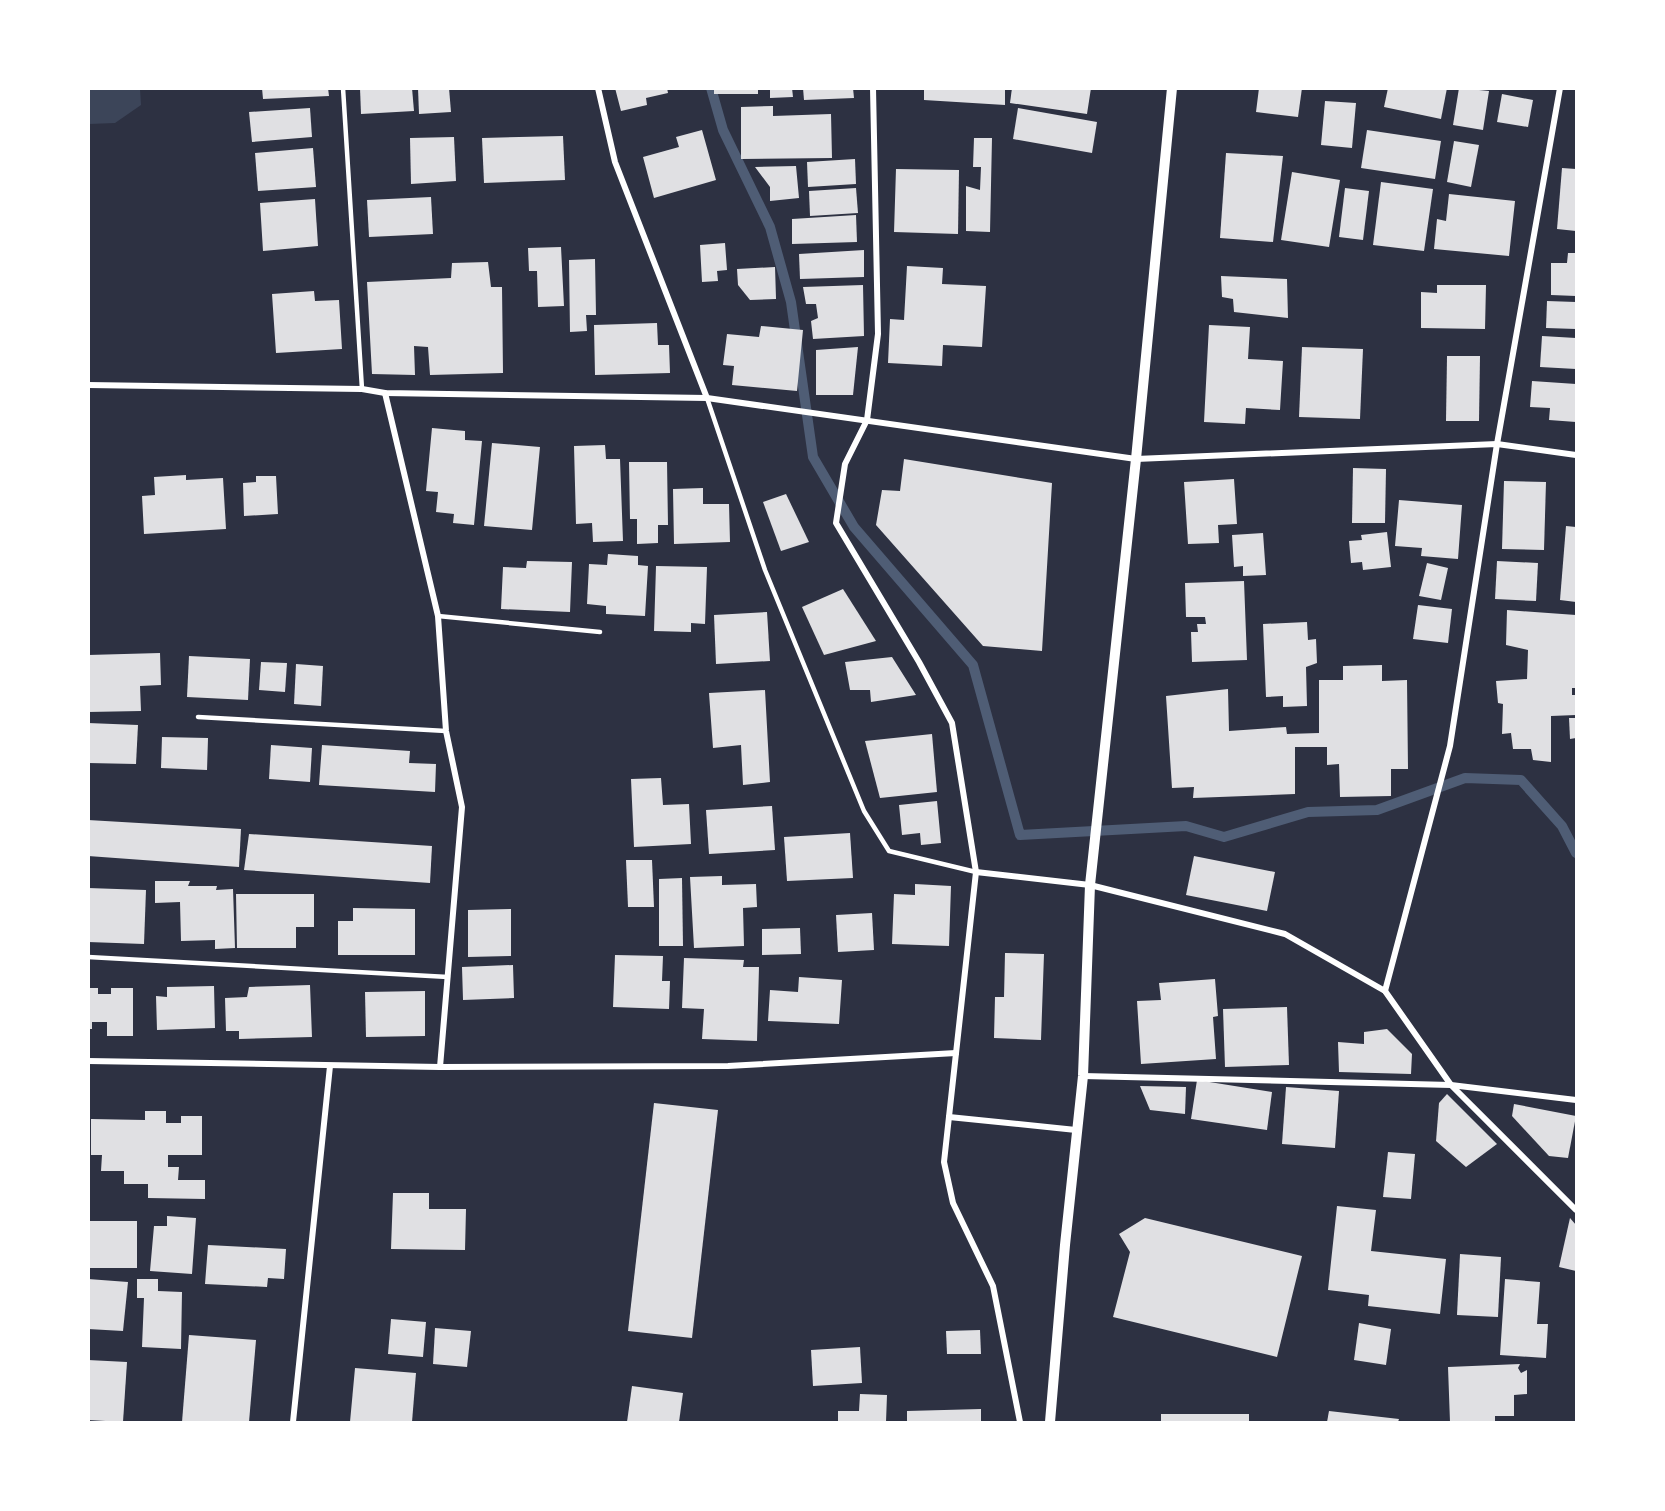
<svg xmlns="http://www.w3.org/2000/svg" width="1665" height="1511" viewBox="0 0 1665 1511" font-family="'Titillium Web',sans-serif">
<rect width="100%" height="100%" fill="#2d3142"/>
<!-- green -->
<path fill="#3c4559" d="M88,89H140L141,105L115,123L89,124Z"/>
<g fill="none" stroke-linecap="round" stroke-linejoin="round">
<!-- stream -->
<path stroke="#4f5d75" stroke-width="10" d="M711,88L723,130L770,227L791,302L813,457L854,527L973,665L1020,835L1186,826L1224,837L1308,812L1377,810L1465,778L1521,780L1562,826L1576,853"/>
</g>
<!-- building -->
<g fill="#e0e0e3">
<path d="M262,88H328L329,96L263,99Z"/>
<path d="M360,88H412L414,111L361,114Z"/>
<path d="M418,88H449L451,112L419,114Z"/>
<path d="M615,88H667L668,93L646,98L647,105L621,111Z"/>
<rect x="714" y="88" width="44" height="6"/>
<path d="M770,88H792L793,97L770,98Z"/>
<path d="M803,88H853L854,98L804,100Z"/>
<path d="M924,88H1005V105L924,100Z"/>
<path d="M1012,88H1091L1087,114L1010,103Z"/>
<path d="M1259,88H1302L1298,117L1256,112Z"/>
<path d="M1388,88H1447L1441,119L1384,107Z"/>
<path d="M1459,88L1489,91L1483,130L1453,125Z"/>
<path d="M1502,94L1533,100L1528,127L1497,122Z"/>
<path d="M1325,101L1356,103L1352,148L1321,145Z"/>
<path d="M773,106V116L831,114L832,158L741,159V107Z"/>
<path d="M310,108L312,137L252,142L249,112Z"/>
<path d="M1018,108L1097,122L1092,153L1013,139Z"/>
<path d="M702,130L716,180L654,198L643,157L679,147L676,137Z"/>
<path d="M1367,130L1441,141L1435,179L1361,168Z"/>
<path d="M563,136L565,180L484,183L482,138Z"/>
<path d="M454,137L456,181L411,184L410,138Z"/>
<path d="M974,138H992L990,232L966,231V186L980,190L981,167H973Z"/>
<path d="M1454,141L1479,145L1471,187L1447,182Z"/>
<path d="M313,148L316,187L258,191L255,153Z"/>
<path d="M1226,153L1283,156L1273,242L1220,238Z"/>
<path d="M855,159L856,184L808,187L807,162Z"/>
<path d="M796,166L799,198L770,201V187L755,167Z"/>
<path d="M1562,168L1576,169V231L1557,229Z"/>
<path d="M896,169L959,170L958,234L894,232Z"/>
<path d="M1292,172L1340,180L1329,247L1281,240Z"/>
<path d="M1381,182L1433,189L1424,251L1373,245Z"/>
<path d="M856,188L858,213L810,216L809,191Z"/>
<path d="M1345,188L1369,191L1363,240L1339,237Z"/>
<path d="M1449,194L1515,201L1509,256L1434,249L1437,219L1446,221Z"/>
<path d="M431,197L433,234L369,237L367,200Z"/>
<path d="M315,199L318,246L263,251L260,203Z"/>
<path d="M856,215L857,242L792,244V219Z"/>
<path d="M725,243L727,270L717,271L718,281L702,282L700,245Z"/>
<path d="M561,247L564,306L538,307L537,271H529L528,248Z"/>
<path d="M864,250V277L800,279L799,254Z"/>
<path d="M1568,253H1576V296L1551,295V263H1567Z"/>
<path d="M595,259L596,315H586L587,331L570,332L569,260Z"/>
<path d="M488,262L491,287H502L503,373L430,375L428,347L414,346L415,375L372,374L367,282L451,278L452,263Z"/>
<path d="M907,266L943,268L942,284L986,286L982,347L943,345L942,366L888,363L890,319L904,320Z"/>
<path d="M775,267L776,299L750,300L738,285L737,269Z"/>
<path d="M1221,276L1287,279L1288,318L1234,312L1233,299L1222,297Z"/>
<path d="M863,285L864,336L813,339L811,321L818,318L816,304H806L803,287Z"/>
<path d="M1437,285H1486L1485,329L1421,328V292L1437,293Z"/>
<path d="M314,291L315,301L339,300L342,349L276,353L272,294Z"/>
<path d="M1547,301L1576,302V329L1546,328Z"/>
<path d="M657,323L658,345H669L670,373L595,375L594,325Z"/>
<path d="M1209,325L1250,327L1248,359L1283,361L1280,410L1246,408L1245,424L1204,422Z"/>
<path d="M761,326L803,330L797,391L732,385L734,366L723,365L727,334L759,337Z"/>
<path d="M1542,336L1576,338V369L1540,367Z"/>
<path d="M858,347L853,395H816V350Z"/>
<path d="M1302,347L1363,349L1360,419L1299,417Z"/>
<path d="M1447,356H1480L1479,421H1446Z"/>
<path d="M1532,381L1576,384V422L1549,420L1550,408L1530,407Z"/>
<path d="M432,428L465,431V440L482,441L474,525L453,523L454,514L436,512L438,492L426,491Z"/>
<path d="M492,443L540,447L532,530L484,526Z"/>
<path d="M605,445L606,459H620L623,541L593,542L592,523L576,524L574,446Z"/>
<path d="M904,459L1052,483L1042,651L983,646L876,525L882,490L900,491Z"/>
<path d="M629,462H667L668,525H658V543L637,544V519H630Z"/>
<path d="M1353,468L1386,469L1385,523H1352Z"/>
<path d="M186,475V480L223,478L226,529L144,534L142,496L155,495L154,477Z"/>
<path d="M256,476H276L278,514L244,516L243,483L256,482Z"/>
<path d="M1234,479L1237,524L1218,525L1219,543L1188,544L1184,482Z"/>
<path d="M1504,481L1546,482L1544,550L1502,549Z"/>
<path d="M703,488V504H729L730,542L674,544L673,489Z"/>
<path d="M786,494L809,542L781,551L763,502Z"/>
<path d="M1399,500L1462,505L1458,559L1421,556L1422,548L1395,546Z"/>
<path d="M1566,526L1576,527V602L1560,600Z"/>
<path d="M1387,532L1391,567L1363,570L1362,562L1351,563L1349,541L1362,540L1361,535Z"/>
<path d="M1263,533L1266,575L1243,576V566L1234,567L1232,535Z"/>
<path d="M608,554L638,556V565L648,566L645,616L606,614V606L587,604L589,564L607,565Z"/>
<path d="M527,561L572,562L570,612L501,609L503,567L526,568Z"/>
<path d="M1497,561L1538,563L1536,601L1495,599Z"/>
<path d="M1427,563L1448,568L1441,600L1419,596Z"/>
<path d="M656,566L707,567L705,624L691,623V632L654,631Z"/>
<path d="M1244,581L1247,660L1192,662L1191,632H1198L1197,624H1206L1205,617H1186L1185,583Z"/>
<path d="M843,589L876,641L824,655L802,607Z"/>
<path d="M1418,605L1452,609L1448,643L1413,639Z"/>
<path d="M1507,610L1576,615V688H1572V695H1576V715L1551,716V762L1533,760L1531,749H1513L1511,733L1502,734L1503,704L1498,703L1496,681L1527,679L1528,650L1506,645Z"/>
<path d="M767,612L770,661L716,664L714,615Z"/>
<path d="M1307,622L1308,640L1316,639L1317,663L1306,667L1307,706L1283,707V696L1266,697L1263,624Z"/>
<path d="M160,653L161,685L140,686L141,711L88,712V655Z"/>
<path d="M189,656L250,659L248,700L187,697Z"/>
<path d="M892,657L916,695L871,702L870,690H850L845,662Z"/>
<path d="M261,662L287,663L285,692L259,690Z"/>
<path d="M296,664L323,666L321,706L294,704Z"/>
<path d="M1382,665V681L1407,680L1408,769H1391V796L1340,797L1339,764L1327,765V747H1295V794L1193,798L1194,787L1172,788L1166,696L1228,689L1229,731L1286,727L1287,734L1319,733V680H1343V666Z"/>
<path d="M765,690L770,782L743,785L741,745L713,748L709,693Z"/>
<path d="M1569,718H1576V738L1570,739Z"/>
<path d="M88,723L138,725L136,764L88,763Z"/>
<path d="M932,734L937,792L880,798L865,741Z"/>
<path d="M162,737L208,738L207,770L161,768Z"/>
<path d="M271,745L312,748L310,782L269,779Z"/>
<path d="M322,745L410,751L409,763L436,764L435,792L319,785Z"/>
<path d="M661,778L663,805L689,804L691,844L634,847L631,779Z"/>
<path d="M937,801L941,843L921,845L920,833L902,835L899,805Z"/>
<path d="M772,806L775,850L709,854L706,810Z"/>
<path d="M88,820L241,829L239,867L88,856Z"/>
<path d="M850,833L853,878L787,881L784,837Z"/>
<path d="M249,834L432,846L430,883L244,870Z"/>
<path d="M1194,856L1275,872L1267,911L1186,895Z"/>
<path d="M626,860H652L654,907H628Z"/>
<path d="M722,876V885L756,884L757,907L743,908L744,946L694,948L690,877Z"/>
<path d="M682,878L683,946H659V879Z"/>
<path d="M155,881H190L188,886H217L216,890L233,889L235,948L215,949V940L181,941L180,902L155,903Z"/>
<path d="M915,884L951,886L949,946L892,944L894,894L915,895Z"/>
<path d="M88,888L146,890L144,944L88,942Z"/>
<path d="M236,894H314V927H296V948H237Z"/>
<path d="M353,908L415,909V955H338V921H353Z"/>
<path d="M511,909V956L468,957V910Z"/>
<path d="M872,913L874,950L838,952L836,915Z"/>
<path d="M800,928L801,954L762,955V929Z"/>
<path d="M1005,953L1044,954L1041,1040L994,1038L995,997H1004Z"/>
<path d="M615,955L663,956L662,981H670L669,1009L613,1007Z"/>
<path d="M684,958L744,960L743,967H759L757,1041L702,1039L704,1009L682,1008Z"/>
<path d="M513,965L514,998L463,1000L462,967Z"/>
<path d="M799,977L842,980L839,1024L768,1021L770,990L798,992Z"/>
<path d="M1215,979L1218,1016L1213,1017L1216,1059L1141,1064L1137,1001L1161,1000L1159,983Z"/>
<path d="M310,985L312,1037L239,1039V1031H226L225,998L247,997L249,987Z"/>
<path d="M214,986L215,1028L157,1030L156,996L167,997V987Z"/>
<path d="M88,988H98V994H111V988H133V1036H107V1022H92V1029H88Z"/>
<path d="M425,991V1036L366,1037L365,992Z"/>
<path d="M1287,1007L1289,1065L1225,1067L1223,1009Z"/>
<path d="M1387,1029L1412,1054L1411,1074L1339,1072L1338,1042L1364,1044V1032Z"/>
<path d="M1197,1080L1272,1092L1267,1130L1191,1119Z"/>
<path d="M1140,1086L1186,1087L1185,1114L1150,1110Z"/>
<path d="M1286,1087L1339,1091L1335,1148L1282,1144Z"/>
<path d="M1447,1094L1497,1144L1466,1167L1436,1141L1439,1103Z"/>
<path d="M654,1103L718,1110L692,1338L628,1331Z"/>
<path d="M1514,1104L1576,1116L1568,1158L1549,1156L1512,1116Z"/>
<path d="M145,1111H166V1123H181V1116H202V1155H168V1167H179L178,1180H205V1199L148,1198V1184H124V1171H101L102,1155H91V1119L145,1120Z"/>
<path d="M1388,1152L1415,1154L1411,1199L1383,1197Z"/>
<path d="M393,1193H429V1209H466L465,1250L391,1249Z"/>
<path d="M1337,1206L1376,1210L1371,1251L1446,1259L1440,1314L1368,1306L1369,1295L1328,1290Z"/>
<path d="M167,1216L196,1218L192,1274L150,1271L154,1226H167Z"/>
<path d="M1145,1218L1302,1256L1277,1357L1113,1317L1130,1252L1119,1234Z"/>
<path d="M1570,1218L1576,1225V1271L1559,1267Z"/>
<rect x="88" y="1221" width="49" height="47"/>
<path d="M208,1245L286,1249L284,1279L268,1278L267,1287L205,1284Z"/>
<path d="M1460,1254L1501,1257L1498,1317L1457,1315Z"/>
<path d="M88,1279L128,1282L123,1331L88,1329Z"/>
<path d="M137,1279H158V1291L182,1292L181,1349L142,1347L144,1298H137Z"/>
<path d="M1505,1279L1540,1282L1537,1324H1548L1546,1358L1500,1355Z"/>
<path d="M391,1319L426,1322L423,1357L388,1354Z"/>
<path d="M1359,1323L1391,1329L1386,1365L1354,1360Z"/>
<path d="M435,1328L471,1331L467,1367L433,1364Z"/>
<path d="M980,1330L981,1354H947L946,1331Z"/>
<path d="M189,1335L256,1340L249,1422H182Z"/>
<path d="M860,1347L862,1383L813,1386L811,1350Z"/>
<path d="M88,1360L127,1362L123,1422L88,1420Z"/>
<path d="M1520,1364L1518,1368L1521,1373L1527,1370V1394L1514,1395V1416H1495V1422H1450L1448,1367Z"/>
<path d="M355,1368L416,1373L412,1422H350Z"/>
<path d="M632,1386L683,1393L679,1422H627Z"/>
<path d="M860,1394L887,1395L886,1422H838V1411H859Z"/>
<path d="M981,1409V1422H907V1411Z"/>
<path d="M1329,1411L1399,1419L1398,1422H1327Z"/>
<rect x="1161" y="1414" width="88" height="8"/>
</g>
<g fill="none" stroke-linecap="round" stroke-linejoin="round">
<!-- service -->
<g stroke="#fff" stroke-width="4.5">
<path d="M343,88L362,389"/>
<path d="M707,398L765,570L864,811L889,851L976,872"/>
<path d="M438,616L600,632"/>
<path d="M198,717L446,731"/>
<path d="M88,957L448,977"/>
</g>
<!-- minor -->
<g stroke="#fff" stroke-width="6">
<path d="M598,88L615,162L707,398"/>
<path d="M873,88L878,334L867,420L845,464L836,523L919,662L952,723L976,872L944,1162L953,1203L993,1286L1020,1422"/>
<path d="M88,385L362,389L385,393L707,398L1136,459L1497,444L1576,455"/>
<path d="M385,393L438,616L446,731L462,807L440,1067"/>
<path d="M976,872L1090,885L1285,934L1385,991L1451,1085L1576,1210"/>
<path d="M1385,991L1450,746L1497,444L1560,88"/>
<path d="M88,1061L440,1067L728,1066L956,1053"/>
<path d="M1083,1076L1451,1085L1576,1100"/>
<path d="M949,1117L1076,1130"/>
<path d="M293,1422L330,1066"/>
</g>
<!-- tertiary -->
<path stroke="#fff" stroke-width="10" d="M1050,1422L1065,1245L1083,1076L1090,885L1136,459L1172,88"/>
</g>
<!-- border -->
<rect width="1665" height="1511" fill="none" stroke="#ffffff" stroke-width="180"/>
</svg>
